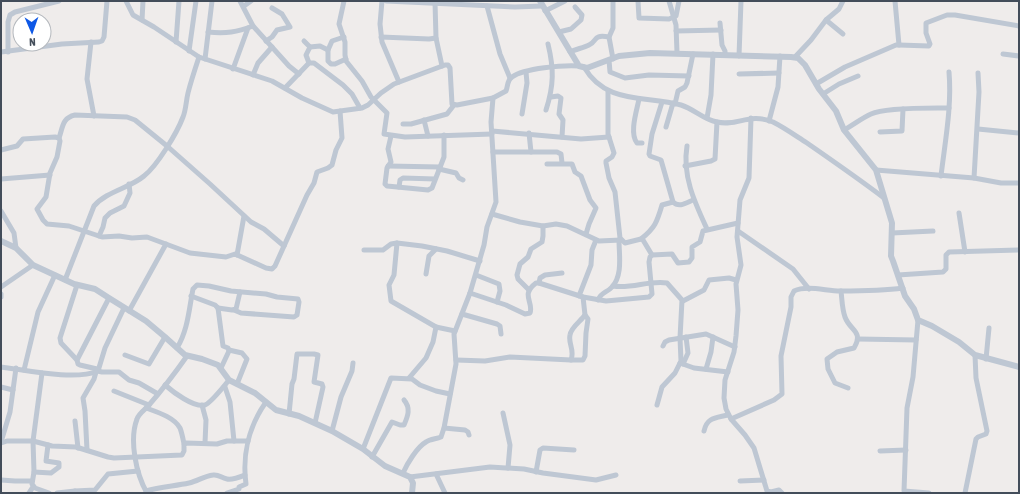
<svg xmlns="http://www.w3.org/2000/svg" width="1020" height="494" viewBox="0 0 1020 494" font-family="'Asap Condensed',sans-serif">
<rect width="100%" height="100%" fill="#efeceb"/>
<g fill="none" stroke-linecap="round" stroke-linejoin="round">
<!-- minor -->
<g stroke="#bec7d3" stroke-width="5">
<path d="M126,1L133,15L154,27L199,57L272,81L302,98L333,112L362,108L368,105L381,93L394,84L445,65H448L450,68L452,104L457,105L493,98"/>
<path d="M240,1L253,26L289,66L299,74"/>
<path d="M344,1L339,24L345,42V55L346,61L362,81L371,97L387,113L384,134L405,137L492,134"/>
<path d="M382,1L380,24L382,42L399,82"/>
<path d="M386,1L515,7L542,6"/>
<path d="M638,1L639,18L669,19L676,16L679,1"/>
<path d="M669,1L676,25L677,53"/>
<path d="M895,1L899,45"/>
<path d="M435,2L436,38L442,66"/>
<path d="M244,6L251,1"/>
<path d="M487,6L500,54L510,78"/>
<path d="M545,11L565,1"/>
<path d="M142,20L143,1"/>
<path d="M826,20L843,34"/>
<path d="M720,23L722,45L725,51V55"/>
<path d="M676,31L721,30"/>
<path d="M208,32C226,34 237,32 253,26"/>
<path d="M559,32L571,29L581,20L582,15L575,7"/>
<path d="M381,37L429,39L436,38"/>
<path d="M266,41L272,37L277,30L290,27L282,14L272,8"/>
<path d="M304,41L310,47L320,46L328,50L332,41L344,37"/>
<path d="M91,42L87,79L94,116"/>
<path d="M176,42L179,1"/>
<path d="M328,50V61L331,64H335L346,59"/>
<path d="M189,51L196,1"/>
<path d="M1,52L62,44L99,42L102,41L104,37L107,1"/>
<path d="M8,52V22L10,15L15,12L59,1"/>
<path d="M570,52C576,49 583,48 589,45C598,41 592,34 609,37"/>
<path d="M1003,54L1019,56"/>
<path d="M739,56L741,1"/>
<path d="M795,57L811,40L826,20L839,9L843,1"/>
<path d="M205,59L212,1"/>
<path d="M613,59L609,37L613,28V1"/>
<path d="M609,60L610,72L625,78L649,75L689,76"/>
<path d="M309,63L306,55L310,47"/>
<path d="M584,67C606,105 645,95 681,105C694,109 704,120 717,122C737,127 749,112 773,122C785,128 796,136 807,143C833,161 859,179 884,198"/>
<path d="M233,69L248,28"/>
<path d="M739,74L779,73"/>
<path d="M253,75L258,63L272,47"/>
<path d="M816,84L845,67L896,45H899L929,46L930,44L926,33V23L947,15H955L1019,26"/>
<path d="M285,88L309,63H314L343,85L352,94L360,108"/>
<path d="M608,91V134L614,153L612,157L606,161V163L609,178L615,192L620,238L625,243L641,239L643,240L652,255"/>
<path d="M823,94L839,84L858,76"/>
<path d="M551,97L558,96L561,98L559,114L563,120L562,137"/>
<path d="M639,99C637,110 629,133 637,143H642"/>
<path d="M662,102L652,134L649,154L650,156L661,160L673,202C679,208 686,203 693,200"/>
<path d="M675,104L678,91L685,87L687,83L693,54"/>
<path d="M546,110C554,85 554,69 548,44"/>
<path d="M522,114L527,83L526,72"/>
<path d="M707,118L711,95L713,54"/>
<path d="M751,118L749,178L740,200L737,237L741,265L736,284L738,310L736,336L734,352L725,380L724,398L726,409L731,419L745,435L754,448L767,491L771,492L779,490L782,493"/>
<path d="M424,120L428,136"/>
<path d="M769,121L778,87L780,56"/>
<path d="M403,124H411L447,114L454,105"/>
<path d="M666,127L673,103"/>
<path d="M978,129L1019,133"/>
<path d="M844,130C853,125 862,118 871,114C886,107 931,108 949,108"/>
<path d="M492,131L581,139L609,137"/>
<path d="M880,132L902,131L903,109"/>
<path d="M529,133L531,152"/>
<path d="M391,136L388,149L391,162L387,168L385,184L387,186L428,190L432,188L444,157V135"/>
<path d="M59,138C63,127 62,118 75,115L127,117L135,120L167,146L210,184L251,222L264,229L284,246"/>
<path d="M687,146C682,176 695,203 707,229"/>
<path d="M1,150L17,146L23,139L55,137L59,138L60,141L57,157L50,173L46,197L37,209L43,220L47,224L69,226L102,237L119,236L132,238L147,237L190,253L226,257L235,254L266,268L272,269L275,266L307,195L314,183L317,172L328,168L332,165L336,150L342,138L340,111"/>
<path d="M493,152H557L561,154L562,163"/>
<path d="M547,164H572L575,172L581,176L590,200L596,208L589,224L586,234"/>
<path d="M388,166L440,167"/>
<path d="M685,166L711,161L715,159L717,122"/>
<path d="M439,169L456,173L459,178L463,180"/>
<path d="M876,170L974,178L1001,183H1019"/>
<path d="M941,176C945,142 952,106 949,72"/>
<path d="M974,178L979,92L978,73"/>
<path d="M1,179L50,175"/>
<path d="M399,187L400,180L403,178L435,179"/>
<path d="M1,211L14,233L16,248"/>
<path d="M959,213L965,252"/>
<path d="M492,214L520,222L543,226L556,224L567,226L599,241L621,240"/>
<path d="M738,231L793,269L809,289"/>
<path d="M892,233L933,231"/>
<path d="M99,236L103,227L105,218L110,213L124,206L130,193L129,184"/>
<path d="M641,239C655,228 657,222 662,205L673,202"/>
<path d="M397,243L394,275L389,285L391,301L436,327L455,331"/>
<path d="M364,250H383L391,244L397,243L422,246L447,251L480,261"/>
<path d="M237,255L244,216"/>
<path d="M426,274L429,256L436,249"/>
<path d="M476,275L499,284L500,291L497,302"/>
<path d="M898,275L943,272L946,269V255L949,252L1019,250"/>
<path d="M65,280L94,206C107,191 130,188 144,176C157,166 177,133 183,117C186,110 186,101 188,93C191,81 195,69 199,57"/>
<path d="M539,283L540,278L545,275L562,273"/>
<path d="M77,285L60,338L61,343L77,360"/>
<path d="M613,286C632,289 649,280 667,283L682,300L680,338L681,361L675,373L662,387L657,405"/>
<path d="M1,287L33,265"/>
<path d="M529,290L518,279L517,275L520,264L528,257L531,249L542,242L543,236V226"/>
<path d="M841,291C842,299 842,309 845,317C850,331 864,331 854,348L837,352L827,359L828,369L835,383L848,388"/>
<path d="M470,293L506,305L525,314L530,313C534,302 520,295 536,283H539L583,297L606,301L649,297L652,294L649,262L650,257L652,255L672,254L678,263L689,262L692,258V247L700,242L703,231L738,223"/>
<path d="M1,294V297"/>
<path d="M191,296L215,305L218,308L223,346L228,348L229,351L221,368"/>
<path d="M579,296L591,265L592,250L596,240"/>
<path d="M598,300C602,291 607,293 612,287C623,275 619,255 619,240"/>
<path d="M683,301L704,290L709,280L729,278L736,280"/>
<path d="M124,308L105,348L98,371L102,372H119L129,380L139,383L158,394"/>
<path d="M218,308L232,310L236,309L240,292"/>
<path d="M129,311L166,244"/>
<path d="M462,314L497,324L500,326L501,334"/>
<path d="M918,320L913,377L907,408L904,491L929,493"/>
<path d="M858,339L916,340"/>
<path d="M663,346L665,342L669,340L706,334L735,347"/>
<path d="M177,348C188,330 189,309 193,289L197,285L209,286L231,291L266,294L277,297L298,299L299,302L297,315L294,317L241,313L234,310"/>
<path d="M229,350L242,353L247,359L237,384"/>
<path d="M125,355L149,364L165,337"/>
<path d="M986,359L989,328"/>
<path d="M456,360L485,361L510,357L571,360C575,350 568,344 570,335C571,327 581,321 585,315L583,297"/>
<path d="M571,360H583L585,356L586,333L588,319L585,315"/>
<path d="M680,363L694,368L728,372"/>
<path d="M683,364L688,353L686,337"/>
<path d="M1,367C26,370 74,381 98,371"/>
<path d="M97,369L80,365L78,364L77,360L109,298"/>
<path d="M706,369L711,352L713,337"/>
<path d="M24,370L38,312L55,275"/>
<path d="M42,373L33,441L34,472L32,484L35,488L49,493"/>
<path d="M409,378L426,358L433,342L436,327"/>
<path d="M165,385C173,392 194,408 205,405C210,403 225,385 229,380"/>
<path d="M1,387L13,390"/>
<path d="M225,387L230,402L234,441"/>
<path d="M114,391L149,405"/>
<path d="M202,405L206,420L205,443"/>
<path d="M146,408C157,412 174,417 180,428C182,433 183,439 184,444"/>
<path d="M503,413L510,445L508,468"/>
<path d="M289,414L292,384L294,379L297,354H314L318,355L314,382L322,384L323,387L315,423"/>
<path d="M731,419L774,400L782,394L781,356L791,307V297L794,291C807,285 826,291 840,291C861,291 882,291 903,288"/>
<path d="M75,421L78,448"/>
<path d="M444,428L465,430L468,432L469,435"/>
<path d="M332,431L341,397L352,371L353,363"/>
<path d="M704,431C707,417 716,418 728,415"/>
<path d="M1,442L10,412L16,368"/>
<path d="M1,443L7,441H33L52,446L76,447L108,457L114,458L182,455L184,451V445L186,443L217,444L227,441H248"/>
<path d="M363,449L391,378L412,379L420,385L436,391L450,394"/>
<path d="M87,450L85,411L83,398L94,379L96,372"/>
<path d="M880,451L906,450"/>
<path d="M372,457L392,422L400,425H404C408,416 411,408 404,400"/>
<path d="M34,472L51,473L59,467V463L46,461L48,445"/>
<path d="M536,472L540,450L543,448L574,450"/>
<path d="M403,473C407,464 417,447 426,442C430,439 436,439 441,437L444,428L456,364L454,334L470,293L484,245L487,227L496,202L491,122L493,98L506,91C508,86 507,80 512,77C524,68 564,65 579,66"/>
<path d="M436,474L445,493"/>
<path d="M410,477L490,467L524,469L543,473L596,480L616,475"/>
<path d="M1,480L15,481H32"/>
<path d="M740,481L764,480"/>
<path d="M75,491L95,490L108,474L138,471"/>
<path d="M146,491C160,487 175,486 189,483C198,481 204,476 213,475C219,474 221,478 227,479C233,480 240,477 245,475"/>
<path d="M29,493L33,487"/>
<path d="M57,493L75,491L76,493"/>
<path d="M147,493C136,474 129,440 137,419C139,413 146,409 149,405C163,389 175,373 187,356"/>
<path d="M227,493L239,489V487L246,484C242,455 249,426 266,402"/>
<path d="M965,493L976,439L978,437L986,434L987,431L976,378L975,355"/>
</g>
<!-- tertiary -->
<g stroke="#bec7d3" stroke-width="6">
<path d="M540,1L579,66L587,68L619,56L650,53L791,57L798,58L805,65L819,89L836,111L844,130L876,170L892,223L891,256L893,261L905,296L914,309L918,320L932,326L959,342L975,355L1019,367"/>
<path d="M1,241L16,248L33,265L74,284L95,289L109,298L146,321L165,337L185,355L202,359L218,365L229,380L255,393L276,410L299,416L332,431L363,449L385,466L410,477L413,483L412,493"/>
</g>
</g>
<!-- border -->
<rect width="1020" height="494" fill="none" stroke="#434d5a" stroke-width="4"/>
<!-- north arrow -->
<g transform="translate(32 32) rotate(178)"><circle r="19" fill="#ffffff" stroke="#b4b8bd"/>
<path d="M0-3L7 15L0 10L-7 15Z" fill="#0e58e6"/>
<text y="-6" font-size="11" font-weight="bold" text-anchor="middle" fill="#434d5a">N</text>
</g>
</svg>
